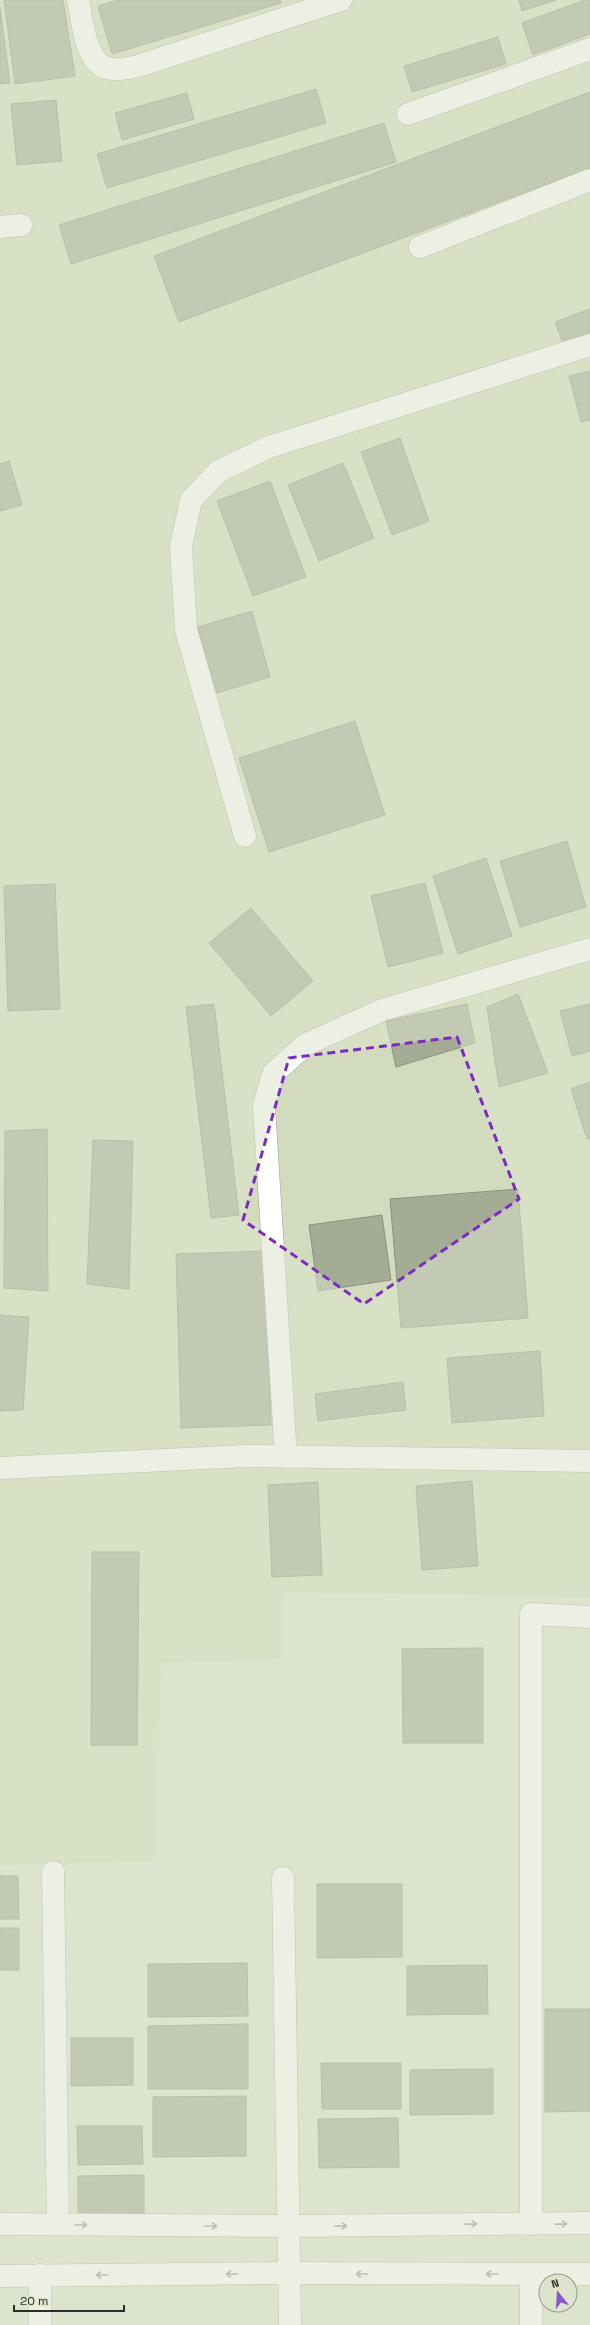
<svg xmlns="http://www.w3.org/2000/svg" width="590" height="2325" viewBox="0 0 590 2325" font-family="'Space Grotesk',sans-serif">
<rect width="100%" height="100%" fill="#dde4cd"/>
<!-- built -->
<path fill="#d2dbbd" d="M0,0H590V1597L283,1592L282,1659L161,1663L155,1861L0,1865Z"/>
<!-- building -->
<g fill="#a5ac96" stroke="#8c937d">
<path d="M4,0H63L75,76L15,84Z"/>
<path d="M118,0H280L281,3L112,54L98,6Z"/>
<path d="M519,0H556L522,11Z"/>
<path d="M585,0H590V34L533,55L522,23Z"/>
<path d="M0,7L10,83L0,84Z"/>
<path d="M498,37L506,64L412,92L404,66Z"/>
<path d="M316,89L326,123L107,188L97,154Z"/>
<path d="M590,92V168L179,322L154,256Z"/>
<path d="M187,93L194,119L122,140L115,113Z"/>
<path d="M56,100L62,161L17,165L11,104Z"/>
<path d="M384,123L396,162L71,264L59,225Z"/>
<path d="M590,309V339L565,348L555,322Z"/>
<path d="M590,371V420L581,422L569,376Z"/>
<path d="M400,438L429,521L392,535L361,452Z"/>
<path d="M9,461L22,505L0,511V464Z"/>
<path d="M343,463L374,538L319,561L288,485Z"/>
<path d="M270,481L306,577L253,596L217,501Z"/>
<path d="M252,611L270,677L217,693L198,627Z"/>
<path d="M355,721L385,815L269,852L239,758Z"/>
<path d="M567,841L586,907L520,927L500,861Z"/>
<path d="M486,858L512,936L458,954L433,876Z"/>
<path d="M425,883L443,953L388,967L371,896Z"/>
<path d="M55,884L60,1009L8,1011L4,886Z"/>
<path d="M251,908L313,981L271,1016L209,943Z"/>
<path d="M518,994L548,1073L499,1087L487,1007Z"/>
<path d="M214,1004L239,1215L211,1218L186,1007Z"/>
<path d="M467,1004L475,1043L396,1067L386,1021Z"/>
<path d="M590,1004V1051L572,1056L560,1011Z"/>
<path d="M590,1082V1138L587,1139L571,1089Z"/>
<path d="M47,1129L48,1291L4,1288L5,1131Z"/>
<path d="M93,1140L133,1141L129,1289L87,1284Z"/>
<path d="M518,1189L528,1318L401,1328L390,1199Z"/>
<path d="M382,1215L391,1280L318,1291L309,1225Z"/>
<path d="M265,1251L271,1425L181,1428L176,1254Z"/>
<path d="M0,1315L29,1317L23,1410L0,1411Z"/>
<path d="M540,1351L544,1416L452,1423L447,1358Z"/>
<path d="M403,1382L406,1410L318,1421L315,1394Z"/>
<path d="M472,1481L478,1566L422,1570L416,1486Z"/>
<path d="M318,1482L322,1575L272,1577L268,1485Z"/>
<path d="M92,1552H139L137,1745H91Z"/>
<path d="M483,1648V1743H403L402,1649Z"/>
<path d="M0,1876H18L19,1919H0Z"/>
<path d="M317,1884H402V1957L317,1958Z"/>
<rect x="0" y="1928" width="19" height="42"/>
<path d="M247,1963L248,2016L148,2017V1964Z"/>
<path d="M487,1965L488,2014L407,2015V1966Z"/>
<path d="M545,2009H590V2111L545,2112Z"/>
<path d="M248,2024V2089H148V2026Z"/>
<path d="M71,2038H133V2085L71,2086Z"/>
<path d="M321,2063H401V2109H322Z"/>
<path d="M493,2069V2114L410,2115V2070Z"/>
<path d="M246,2096V2156L153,2157V2097Z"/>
<path d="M398,2118L399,2167L319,2168L318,2119Z"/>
<path d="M77,2126H142L143,2164L78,2165Z"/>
<path d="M144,2175V2215L78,2216V2176Z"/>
</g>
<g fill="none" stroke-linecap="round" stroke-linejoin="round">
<defs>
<g id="street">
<path d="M78,0C82,19 85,62 107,68C116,71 127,68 135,67L341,0"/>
<path d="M408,114L590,49"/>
<path d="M0,227L21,225"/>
<path d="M420,247L590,180"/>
<path d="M245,836L186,630L181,546L191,500L219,471L269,447L590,345"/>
<path d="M286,1457L264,1106L273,1074L305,1045L382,1010L590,949"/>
<path d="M0,1468L247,1456L590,1461"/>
<path d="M53,1872L58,2224"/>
<path d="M283,1878L290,2325"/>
<path d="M0,2224L290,2226L590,2223"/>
<path d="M531,2224V1614L590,1617"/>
<path d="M40,2275V2325"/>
<path d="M531,2275V2325"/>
<path d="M0,2276L289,2273L590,2274"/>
</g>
</defs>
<!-- street casing -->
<use href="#street" stroke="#9ca38d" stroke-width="23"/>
<!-- street -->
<use href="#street" stroke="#fff" stroke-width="22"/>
</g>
<!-- one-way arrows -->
<defs><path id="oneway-shaft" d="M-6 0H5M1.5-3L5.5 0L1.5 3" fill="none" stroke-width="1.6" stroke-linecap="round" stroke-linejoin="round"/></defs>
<g stroke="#959692">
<use href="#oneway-shaft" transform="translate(471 2224) rotate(-1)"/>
<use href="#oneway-shaft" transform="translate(561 2224) rotate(-1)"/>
<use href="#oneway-shaft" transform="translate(81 2225)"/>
<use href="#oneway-shaft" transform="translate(211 2226)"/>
<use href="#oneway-shaft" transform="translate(341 2226) rotate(-1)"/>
<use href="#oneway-shaft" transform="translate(232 2274) rotate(180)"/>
<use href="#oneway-shaft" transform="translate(362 2274) rotate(-180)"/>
<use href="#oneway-shaft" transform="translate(492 2274) rotate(-180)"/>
<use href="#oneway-shaft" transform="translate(102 2275) rotate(180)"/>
</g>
<!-- marked area -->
<path d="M0 0H590V2325H0ZM457,1037L519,1199L364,1304L243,1220L289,1058Z" fill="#dde4cd" fill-opacity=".55" fill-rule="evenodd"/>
<path fill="none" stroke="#7b2cbf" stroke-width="3" stroke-dasharray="8 5" stroke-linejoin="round" d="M457,1037L519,1199L364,1304L243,1220L289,1058Z"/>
<!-- north arrow -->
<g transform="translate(558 2293) rotate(343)"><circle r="19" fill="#dde4cd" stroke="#969b8a"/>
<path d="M0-3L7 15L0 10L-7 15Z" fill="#8b56ce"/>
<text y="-6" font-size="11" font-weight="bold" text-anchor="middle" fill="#2b2e25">N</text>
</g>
<!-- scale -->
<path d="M14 2305v6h110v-6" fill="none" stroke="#2b2e25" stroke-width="2"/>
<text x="20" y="2305" font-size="12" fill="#2b2e25" stroke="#dde4cd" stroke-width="3" paint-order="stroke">20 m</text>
</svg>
